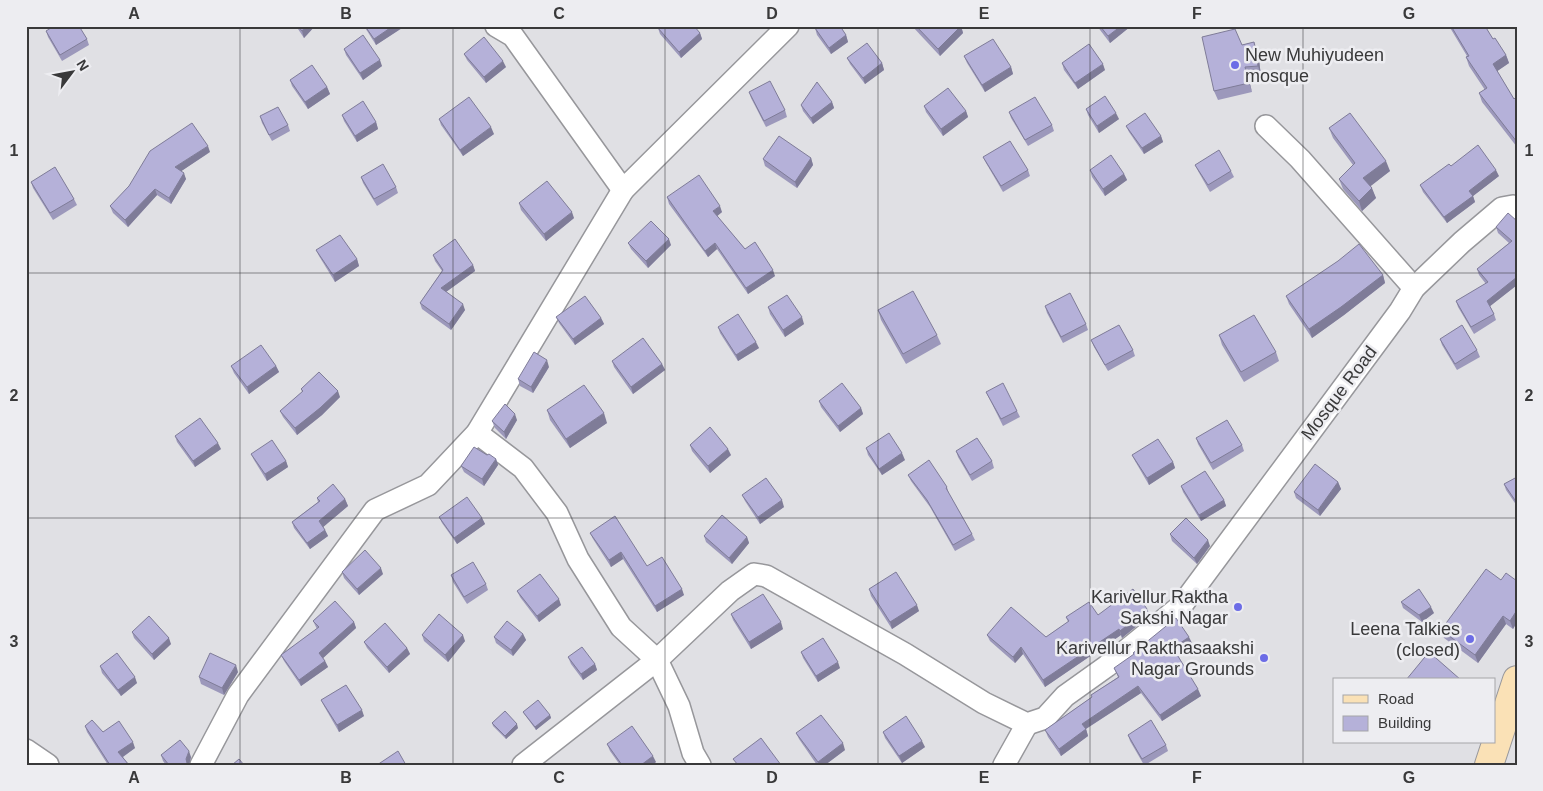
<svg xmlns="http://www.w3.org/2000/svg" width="1543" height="791" viewBox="0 0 1543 791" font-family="Helvetica,sans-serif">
<rect width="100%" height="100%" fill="#e0e0e4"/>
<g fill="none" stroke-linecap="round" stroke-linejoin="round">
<defs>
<g id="street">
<path d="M496,26L513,36L623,190L788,26"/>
<path d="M1266,126L1300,159L1414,288"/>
<path d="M477,433L523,468L557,513L578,559L621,627L657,660L679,706L693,753L700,765"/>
<path d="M26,750L48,765"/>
<path d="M201,765L238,695L375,510L428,485L477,433L623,190"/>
<path d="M523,765L657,660L730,591L754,574L766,576L905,654L984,703L1027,724L1045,718L1065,696L1107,666L1182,605L1400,311L1414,288L1462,242L1502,208L1513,206L1517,209"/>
<path d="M1004,765L1027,724"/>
</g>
<path id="secondary" d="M1489,765L1517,680"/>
</defs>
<!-- street casing -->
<use href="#street" stroke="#97979b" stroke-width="24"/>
<!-- secondary casing -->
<use href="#secondary" stroke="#97979b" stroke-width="30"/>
<!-- street -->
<use href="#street" stroke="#fff" stroke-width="21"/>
<!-- secondary -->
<use href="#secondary" stroke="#fae1b6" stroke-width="28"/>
</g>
<!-- wall -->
<g fill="#9c98bb">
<path d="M296,26H315L304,38Z"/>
<path d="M364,26H401L402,28L376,45Z"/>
<path d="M912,26H961L963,33L940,56Z"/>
<path d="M1097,26H1131L1110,43Z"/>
<path d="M1449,26H1485L1493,39L1506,55L1509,63L1497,71L1514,99L1517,96V147L1482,102L1479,93L1485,90L1469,66L1466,57L1467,56Z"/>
<path d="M658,28L700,33L702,39L681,58L660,34Z"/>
<path d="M815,28L846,35L848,42L831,54L817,35Z"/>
<path d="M46,31L87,39L89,45L62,61L48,37Z"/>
<path d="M1254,42L1258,52L1261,76H1248L1252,92L1218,100L1214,91L1242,45Z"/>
<path d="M344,49L382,66L363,80L346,55Z"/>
<path d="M464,54L506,67L486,83L467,60Z"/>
<path d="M964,56L1011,67L1013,74L985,92L967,63Z"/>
<path d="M847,58L882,63L884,70L865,84L850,64Z"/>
<path d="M1062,63L1105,70L1078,89L1064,70Z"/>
<path d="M290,80L327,87L330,94L308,109L292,86Z"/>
<path d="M749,92L785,110L787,117L766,127L751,98Z"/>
<path d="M832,102L834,108L813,124L803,111L801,105Z"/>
<path d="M924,106L966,111L968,117L943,136L926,112Z"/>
<path d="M1086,109L1119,119L1099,133L1088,115Z"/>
<path d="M1009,112L1052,125L1054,131L1028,146L1011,118Z"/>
<path d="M342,115L376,122L378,129L357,142L344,121Z"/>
<path d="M260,116L288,125L290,131L272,141L262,123Z"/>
<path d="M439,119L494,134L463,156L441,125Z"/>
<path d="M1126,126L1161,136L1163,142L1144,154L1129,132Z"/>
<path d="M1329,128L1390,171L1370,186L1376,198L1362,211L1343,189L1339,179L1353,165L1333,138Z"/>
<path d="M210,152L181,171L186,179L171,204L157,195L128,227L113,213L110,206Z"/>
<path d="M983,157L1028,170L1030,176L1003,192L986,163Z"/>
<path d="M811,158L813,165L797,188L765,166L763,159Z"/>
<path d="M1195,165L1231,171L1234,177L1210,192L1198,171Z"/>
<path d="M1090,170L1124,174L1127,180L1105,196L1092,177Z"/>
<path d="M1499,176L1473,196L1475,202L1447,223L1423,192L1420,185Z"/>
<path d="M361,177L396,187L398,193L377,206L363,183Z"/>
<path d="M31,182L74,199L77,205L53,220L33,188Z"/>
<path d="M667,197L722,212L717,216L745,249L775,276L748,294L717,249L708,257L669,204Z"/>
<path d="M519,203L574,218L546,241L521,210Z"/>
<path d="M1517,221V285L1490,306L1494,314L1496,320L1474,334L1458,307L1456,301L1486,284L1479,275L1477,269L1509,243L1498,233L1496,227Z"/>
<path d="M628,243L671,245L648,268L631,249Z"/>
<path d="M316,250L357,259L359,266L335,282L319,256Z"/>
<path d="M433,255L473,265L475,271L446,292L465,310L451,330L422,309L420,303L442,271L435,261Z"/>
<path d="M1383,275L1385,283L1344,315L1312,338L1289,304L1286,296Z"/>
<path d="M1045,306L1086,324L1088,330L1063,343L1047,313Z"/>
<path d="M768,307L804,324L785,337L770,314Z"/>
<path d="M878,310L937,335L941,344L906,364L881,320Z"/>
<path d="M556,317L601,318L604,324L575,345L559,323Z"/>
<path d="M718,327L759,348L738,361L720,333Z"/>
<path d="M1219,335L1276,352L1279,361L1244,382L1222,345Z"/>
<path d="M1440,339L1477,350L1480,357L1457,370L1442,345Z"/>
<path d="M1091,340L1133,350L1135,356L1108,371L1094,347Z"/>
<path d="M612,361L662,364L665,370L633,394L614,367Z"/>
<path d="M231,366H276L279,372L249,394L234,373Z"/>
<path d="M549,367L533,393L520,386L518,379Z"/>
<path d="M301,389L340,397L322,415L297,435L283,417L280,411L302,392Z"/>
<path d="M986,392L1017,411L1020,417L1003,426Z"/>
<path d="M819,401L861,408L863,414L840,432L821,407Z"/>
<path d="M547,410L607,423L570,448L550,420Z"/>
<path d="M517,420L506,439L495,428L492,421Z"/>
<path d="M175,436L221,449L195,467L177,442Z"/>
<path d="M1196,438L1242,445L1244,451L1213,470L1198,444Z"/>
<path d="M690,445L731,455L710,473L692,451Z"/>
<path d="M866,448L905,460L882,475L868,455Z"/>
<path d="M956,451L992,461L994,468L972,481L958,457Z"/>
<path d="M251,454L286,461L288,467L267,481L254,460Z"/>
<path d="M487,455L496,459L498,465L484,486L464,472L461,466Z"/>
<path d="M1132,455L1173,462L1175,468L1149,485L1135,461Z"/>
<path d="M908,475L947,487L949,494L972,534L975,540L955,551L930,507L911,481Z"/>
<path d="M1517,477V506L1506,490L1504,484Z"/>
<path d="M1338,482L1341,489L1320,516L1296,498L1294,492Z"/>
<path d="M1181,486L1224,500L1226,506L1201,521L1183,492Z"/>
<path d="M742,495L784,507L760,524L745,501Z"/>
<path d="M317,498L345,499L348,506L323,527L325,530L328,536L310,549L294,528L292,522L318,502Z"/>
<path d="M439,517L482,518L485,524L457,544L442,523Z"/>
<path d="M590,533L647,566L684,595L657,612L623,559L611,567L593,539Z"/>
<path d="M1170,534L1210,546L1197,564L1172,541Z"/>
<path d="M704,536L747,537L749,543L732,564L706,542Z"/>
<path d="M342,572L383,574L359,595L344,578Z"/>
<path d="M451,575L486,584L488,590L467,604L453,582Z"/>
<path d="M1501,580L1517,581V622L1513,629L1506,624L1478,663L1444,638L1441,630Z"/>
<path d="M869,589L919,611L892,629L871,596Z"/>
<path d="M517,591L561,605L539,622L520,597Z"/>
<path d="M1401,602L1434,613L1422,622L1403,608Z"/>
<path d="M731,614L783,629L751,649L733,620Z"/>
<path d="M1098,615H1150L1122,638L1121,635L1045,687L1023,654L1015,663L990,641L987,635L1046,637L1068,622L1066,617Z"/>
<path d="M313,621L354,622L356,628L323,658L325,661L328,667L301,686L284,661L281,655L317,629Z"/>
<path d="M132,632L171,644L154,660L134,638Z"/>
<path d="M523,634L526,640L513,656L496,643L494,637Z"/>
<path d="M422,635L465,641L448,662L424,641Z"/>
<path d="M364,642L407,648L410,654L389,673L367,648Z"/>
<path d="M1192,643L1177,654L1201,696L1162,721L1141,693L1086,729L1088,736L1061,756L1048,737L1045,730L1092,697L1091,695L1118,677L1114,668Z"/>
<path d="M801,652L840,668L818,682L803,658Z"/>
<path d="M568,657L595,664L597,670L583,680L571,664Z"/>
<path d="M100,666L137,683L121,696L102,673Z"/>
<path d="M238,672L224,695L201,684L199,677Z"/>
<path d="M321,700L364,716L339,732L324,706Z"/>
<path d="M523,712L550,715L551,718L536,730L525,715Z"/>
<path d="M492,723L518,728L506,739L493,726Z"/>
<path d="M85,726L103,732L135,748L123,757L129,765H108L87,732Z"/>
<path d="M883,732L925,747L902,763L885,738Z"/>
<path d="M796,733L845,750L825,765H817L799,739Z"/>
<path d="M1128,735L1166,745L1168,751L1145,765H1144L1130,741Z"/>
<path d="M607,744L656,762L652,765H620L610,751Z"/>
<path d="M161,755L191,757L189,765H166L163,761Z"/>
</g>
<!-- shaded-wall -->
<g fill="#7f7c98">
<path d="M306,26H315L304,38L302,31Z"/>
<path d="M393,26H401L402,28L376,45L374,39Z"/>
<path d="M961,26L963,33L940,56L938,49Z"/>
<path d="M1121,26H1131L1110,43L1108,36Z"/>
<path d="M700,33L702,39L681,58L679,52Z"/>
<path d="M846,35L848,42L831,54L829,48Z"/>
<path d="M1254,42L1258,52L1261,76L1258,66Z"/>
<path d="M1506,55L1509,63L1496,72L1493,64Z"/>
<path d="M380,60L382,66L363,80L360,73Z"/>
<path d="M503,61L506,67L486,83L484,77Z"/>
<path d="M882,63L884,70L865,84L863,78Z"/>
<path d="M1103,64L1105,70L1078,89L1075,83Z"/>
<path d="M1011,67L1013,74L985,92L982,85Z"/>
<path d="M1245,67L1248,76L1252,92L1249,83Z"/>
<path d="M327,87L330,94L308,109L305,102Z"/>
<path d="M832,102L834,108L813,124L811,118Z"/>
<path d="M966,111L968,117L943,136L941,129Z"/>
<path d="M1116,113L1119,119L1099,133L1097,126Z"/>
<path d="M376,122L378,129L357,142L355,136Z"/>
<path d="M491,127L494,134L463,156L460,150Z"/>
<path d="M1161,136L1163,142L1144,154L1142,148Z"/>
<path d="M208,146L210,152L177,174L175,167Z"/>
<path d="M811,158L813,165L797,188L795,182Z"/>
<path d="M1386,161L1390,171L1367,189L1363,178Z"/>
<path d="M1496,170L1499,176L1473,196L1475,202L1447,223L1444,217L1469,191Z"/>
<path d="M184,173L186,179L171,204L169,198Z"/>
<path d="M1124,174L1127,180L1105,196L1103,189Z"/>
<path d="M1372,188L1376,198L1362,211L1359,201Z"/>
<path d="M155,189L157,195L128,227L125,220Z"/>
<path d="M720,206L722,212L716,217L713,211Z"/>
<path d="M572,212L574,218L546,241L544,234Z"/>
<path d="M669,239L671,245L648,268L646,261Z"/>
<path d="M715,243L717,249L708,257L705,251Z"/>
<path d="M357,259L359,266L335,282L333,275Z"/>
<path d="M473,265L475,271L443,294L441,288Z"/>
<path d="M773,270L775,276L748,294L746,288Z"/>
<path d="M1383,275L1385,283L1344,315L1312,338L1309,329Z"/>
<path d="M1517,277V285L1489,307L1487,301Z"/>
<path d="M463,304L465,310L451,330L449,324Z"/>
<path d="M802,317L804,324L785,337L783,330Z"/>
<path d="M601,318L604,324L575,345L573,339Z"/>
<path d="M756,342L759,348L738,361L736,355Z"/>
<path d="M547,360L549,367L533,393L531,387Z"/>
<path d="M662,364L665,370L633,394L631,387Z"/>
<path d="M276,366L279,372L249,394L247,387Z"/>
<path d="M338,391L340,397L322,415L297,435L295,428Z"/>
<path d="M861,408L863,414L840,432L838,426Z"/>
<path d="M604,413L607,423L570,448L566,439Z"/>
<path d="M515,414L517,420L506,439L504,432Z"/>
<path d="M218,443L221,449L195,467L193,461Z"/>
<path d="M728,449L731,455L710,473L708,466Z"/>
<path d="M902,453L905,460L882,475L879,469Z"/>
<path d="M496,459L498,465L484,486L482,479Z"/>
<path d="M286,461L288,467L267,481L265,474Z"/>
<path d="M1173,462L1175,468L1149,485L1147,478Z"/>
<path d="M1338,482L1341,489L1320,516L1318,510Z"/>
<path d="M345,499L348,506L322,528L319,521Z"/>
<path d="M782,500L784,507L760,524L758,517Z"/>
<path d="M1224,500L1226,506L1201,521L1199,515Z"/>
<path d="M482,518L485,524L457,544L454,538Z"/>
<path d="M325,530L328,536L310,549L307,543Z"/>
<path d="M747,537L749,543L732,564L729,558Z"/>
<path d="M1208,540L1210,546L1197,564L1194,558Z"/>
<path d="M621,552L623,559L611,567L609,560Z"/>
<path d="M381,568L383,574L359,595L357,589Z"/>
<path d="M682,589L684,595L657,612L655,606Z"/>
<path d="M559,599L561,605L539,622L537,616Z"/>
<path d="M917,605L919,611L892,629L890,622Z"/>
<path d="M1431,607L1434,613L1422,622L1419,615Z"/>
<path d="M1147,609L1150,615L1122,638L1120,631Z"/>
<path d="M1517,610V622L1513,629L1510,621Z"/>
<path d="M1503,616L1506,624L1478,663L1475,655Z"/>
<path d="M354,622L356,628L322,659L319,653Z"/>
<path d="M781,622L783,629L751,649L749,642Z"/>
<path d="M1119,629L1121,635L1045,687L1043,680Z"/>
<path d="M523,634L526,640L513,656L511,650Z"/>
<path d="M463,635L465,641L448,662L445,655Z"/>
<path d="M1189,637L1192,643L1176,654L1173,648Z"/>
<path d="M169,638L171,644L154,660L152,654Z"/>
<path d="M1021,647L1023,654L1015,663L1013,657Z"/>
<path d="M407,648L410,654L389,673L387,667Z"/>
<path d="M325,661L328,667L301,686L299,680Z"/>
<path d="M838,662L840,668L818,682L816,676Z"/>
<path d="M595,664L597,670L583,680L581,674Z"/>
<path d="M236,665L238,672L224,695L222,688Z"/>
<path d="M135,677L137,683L121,696L118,690Z"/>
<path d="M1138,686L1141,693L1084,730L1082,724Z"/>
<path d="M1198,689L1201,696L1162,721L1160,715Z"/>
<path d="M362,710L364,716L339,732L337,725Z"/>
<path d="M550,715L551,718L536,730L535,727Z"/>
<path d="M517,724L518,728L506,739L505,736Z"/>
<path d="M1086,729L1088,736L1061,756L1059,749Z"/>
<path d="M922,741L925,747L902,763L899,756Z"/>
<path d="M133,742L135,748L121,758L118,752Z"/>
<path d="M843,743L845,750L825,765H819L818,762Z"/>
<path d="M189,751L191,757L189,765H186V759Z"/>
<path d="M653,756L656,762L652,765H641Z"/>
</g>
<!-- building -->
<g fill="#b5b1d9" stroke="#7f7c98">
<path d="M54,26H79L87,39L60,55L46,31Z"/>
<path d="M298,26H306L302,31Z"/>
<path d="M365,26H393L374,39Z"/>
<path d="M659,26H694L700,33L679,52L658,28Z"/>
<path d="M818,26H840L846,35L829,48L815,28Z"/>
<path d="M916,26H961L938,49Z"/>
<path d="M1100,26H1121L1108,36Z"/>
<path d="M1451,26H1485L1493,39L1495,38L1506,55L1493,64L1514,99L1517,96V142L1479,93L1487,88L1466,57L1469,56Z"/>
<path d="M1235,29L1242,45L1254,42L1258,66L1245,67L1249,83L1214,91L1202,37Z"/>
<path d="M363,35L380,60L360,73L344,49Z"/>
<path d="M484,37L503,61L484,77L464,54Z"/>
<path d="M993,39L1011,67L982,85L964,56Z"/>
<path d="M867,43L882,63L863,78L847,58Z"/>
<path d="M1089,44L1103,64L1075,83L1062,63Z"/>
<path d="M312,65L327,87L305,102L290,80Z"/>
<path d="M770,81L785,110L764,121L749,92Z"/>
<path d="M817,82L832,102L811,118L801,105Z"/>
<path d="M948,88L966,111L941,129L924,106Z"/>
<path d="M1105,96L1116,113L1097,126L1086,109Z"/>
<path d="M469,97L491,127L460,150L439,119Z"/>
<path d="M1035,97L1052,125L1025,140L1009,112Z"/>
<path d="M363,101L376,122L355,136L342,115Z"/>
<path d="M278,107L288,125L269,135L260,116Z"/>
<path d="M1145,113L1161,136L1142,148L1126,126Z"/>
<path d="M1350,113L1386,161L1363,178L1372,188L1359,201L1339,179L1355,163L1329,128Z"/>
<path d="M192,123L208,146L175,167L184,173L169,198L155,189L125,220L110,206L129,186L150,151Z"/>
<path d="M779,136L811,158L795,182L763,159Z"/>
<path d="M1010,141L1028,170L1001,186L983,157Z"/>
<path d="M1478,145L1496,170L1469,191L1473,196L1444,217L1420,185L1449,164L1451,166Z"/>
<path d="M1219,150L1231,171L1208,185L1195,165Z"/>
<path d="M1111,155L1124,174L1103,189L1090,170Z"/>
<path d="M383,164L396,187L374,199L361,177Z"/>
<path d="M55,167L74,199L50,213L31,182Z"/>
<path d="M699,175L720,206L713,211L745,249L755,242L773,270L746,288L715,243L705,251L667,197Z"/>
<path d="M547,181L572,212L544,234L519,203Z"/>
<path d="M1508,213L1517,221V277L1487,301L1494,314L1471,327L1456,301L1488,282L1477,269L1512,241L1496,227Z"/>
<path d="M651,221L669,239L646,261L628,243Z"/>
<path d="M340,235L357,259L333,275L316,250Z"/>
<path d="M455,239L473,265L441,288L463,304L449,324L420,303L443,270L433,255Z"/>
<path d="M1359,244L1383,275L1341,307L1309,329L1286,296L1338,261Z"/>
<path d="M913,291L937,335L903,354L878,310Z"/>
<path d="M1070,293L1086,324L1061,337L1045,306Z"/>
<path d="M787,295L802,317L783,330L768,307Z"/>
<path d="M585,296L601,318L573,339L556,317Z"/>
<path d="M738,314L756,342L736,355L718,327Z"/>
<path d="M1254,315L1276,352L1241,372L1219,335Z"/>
<path d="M1119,325L1133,350L1105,365L1091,340Z"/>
<path d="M1462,325L1477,350L1455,364L1440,339Z"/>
<path d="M643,338L662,364L631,387L612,361Z"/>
<path d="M261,345L276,366L247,387L231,366Z"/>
<path d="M534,352L547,360L531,387L518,379Z"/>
<path d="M319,372L338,391L320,408L295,428L280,411L303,391L301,389Z"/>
<path d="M842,383L861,408L838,426L819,401Z"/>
<path d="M1003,383L1017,411L1001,419L986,392Z"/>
<path d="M584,385L604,413L566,439L547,410Z"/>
<path d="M505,404L515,414L504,432L492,421Z"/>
<path d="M200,418L218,443L193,461L175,436Z"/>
<path d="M1227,420L1242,445L1211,463L1196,438Z"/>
<path d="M710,427L728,449L708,466L690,445Z"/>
<path d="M889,433L902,453L879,469L866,448Z"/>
<path d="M977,438L992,461L970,475L956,451Z"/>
<path d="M1158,439L1173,462L1147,478L1132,455Z"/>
<path d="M272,440L286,461L265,474L251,454Z"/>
<path d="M474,447L487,455L489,454L496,459L482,479L461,466Z"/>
<path d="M929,460L947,487L946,488L972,534L953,545L927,500L908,475Z"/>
<path d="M1315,464L1338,482L1318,510L1294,492Z"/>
<path d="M1205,471L1224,500L1199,515L1181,486Z"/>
<path d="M1517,477V503L1504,484Z"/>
<path d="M766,478L782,500L758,517L742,495Z"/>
<path d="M333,484L345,499L319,521L325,530L307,543L292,522L320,501L317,498Z"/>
<path d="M467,497L482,518L454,538L439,517Z"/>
<path d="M722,515L747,537L729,558L704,536Z"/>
<path d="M615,516L647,566L662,557L682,589L655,606L621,552L609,560L590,533Z"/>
<path d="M1186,518L1208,540L1194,558L1170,534Z"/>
<path d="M365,550L381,568L357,589L342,572Z"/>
<path d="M473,562L486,584L464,597L451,575Z"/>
<path d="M1486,569L1501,580L1506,573L1517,581V610L1510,621L1503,616L1475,655L1441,630Z"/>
<path d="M896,572L917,605L890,622L869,589Z"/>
<path d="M540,574L559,599L537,616L517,591Z"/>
<path d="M1133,589L1147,609L1120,631L1119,629L1043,680L1021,647L1013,657L987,635L1011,607L1046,637L1069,621L1066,617L1089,602L1098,615Z"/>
<path d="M1419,589L1431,607L1419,615L1401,602Z"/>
<path d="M763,594L781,622L749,642L731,614Z"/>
<path d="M335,601L354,622L319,653L325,661L299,680L281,655L319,627L313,621Z"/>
<path d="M439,614L463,635L445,655L422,635Z"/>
<path d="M149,616L169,638L152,654L132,632Z"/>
<path d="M1176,618L1189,637L1173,648L1198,689L1160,715L1138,686L1082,724L1086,729L1059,749L1045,730L1092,697L1091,695L1119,677L1114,668L1134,654L1133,653Z"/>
<path d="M507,621L523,634L511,650L494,637Z"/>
<path d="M385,623L407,648L387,667L364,642Z"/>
<path d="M823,638L838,662L816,676L801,652Z"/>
<path d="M582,647L595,664L581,674L568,657Z"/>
<path d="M1429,652L1461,680H1406Z"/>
<path d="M117,653L135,677L118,690L100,666Z"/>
<path d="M210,653L236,665L222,688L199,677Z"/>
<path d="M346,685L362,710L337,725L321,700Z"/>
<path d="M538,700L550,715L535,727L523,712Z"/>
<path d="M505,711L517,724L505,736L492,723Z"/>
<path d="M821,715L843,743L818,762L796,733Z"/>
<path d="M906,716L922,741L899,756L883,732Z"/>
<path d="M92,720L103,732L119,721L133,742L118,752L129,765H110L85,726Z"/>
<path d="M1151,720L1166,745L1142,759L1128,735Z"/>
<path d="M632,726L653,756L641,765H622L607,744Z"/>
<path d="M761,738L781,765H738L733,759Z"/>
<path d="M180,740L189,751L186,759L187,763L186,765H169L161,755Z"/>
<path d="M398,751L406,765H377Z"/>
<path d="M239,759L244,765H232Z"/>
</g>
<!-- grid -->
<path fill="none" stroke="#39393a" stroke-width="1" stroke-opacity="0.55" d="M240,26V765M453,26V765M665,26V765M878,26V765M1090,26V765M1303,26V765M26,273H1517M26,518H1517"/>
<!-- markers -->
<g fill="#6c6ce6" stroke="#ededf1" stroke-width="2">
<circle cx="1235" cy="65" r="5"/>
<circle cx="1238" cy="607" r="5"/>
<circle cx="1470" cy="639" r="5"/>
<circle cx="1264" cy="658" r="5"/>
</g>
<g text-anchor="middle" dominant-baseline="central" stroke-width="5" stroke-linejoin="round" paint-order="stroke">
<!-- poi labels -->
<g font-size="18" fill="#39393a" stroke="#ededf1" text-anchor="end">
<text x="1245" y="55" text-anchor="start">New Muhiyudeen<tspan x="1245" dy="21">mosque</tspan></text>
<text x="1228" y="597">Karivellur Raktha<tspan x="1228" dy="21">Sakshi Nagar</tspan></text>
<text x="1460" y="629">Leena Talkies<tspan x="1460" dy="21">(closed)</tspan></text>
<text x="1254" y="648">Karivellur Rakthasaakshi<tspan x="1254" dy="21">Nagar Grounds</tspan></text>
</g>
<!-- street labels -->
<g font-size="18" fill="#39393a" stroke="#ededf1">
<text transform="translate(1339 393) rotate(-53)">Mosque Road</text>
</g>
</g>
<!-- border -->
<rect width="1543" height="791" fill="none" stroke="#ededf1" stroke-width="55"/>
<!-- legend -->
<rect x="1333" y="678" width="162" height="65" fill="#ededf1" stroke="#a5a5a8"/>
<rect x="1343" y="695" width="25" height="8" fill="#fae1b6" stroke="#a5a5a8"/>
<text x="1378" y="704" font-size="15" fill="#39393a">Road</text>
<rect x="1343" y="716" width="25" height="15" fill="#b5b1d9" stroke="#a5a5a8"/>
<text x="1378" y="728" font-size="15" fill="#39393a">Building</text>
<!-- north arrow -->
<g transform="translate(72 72) rotate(58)" stroke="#ededf1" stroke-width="4" paint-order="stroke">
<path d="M0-4L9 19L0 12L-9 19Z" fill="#39393a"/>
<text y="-8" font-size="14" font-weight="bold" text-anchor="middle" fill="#39393a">N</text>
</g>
<rect x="28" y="28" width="1488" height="736" fill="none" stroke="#39393a" stroke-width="2"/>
<g font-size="16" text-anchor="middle" font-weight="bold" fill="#39393a">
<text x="134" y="19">A</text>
<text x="346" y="19">B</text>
<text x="559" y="19">C</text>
<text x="772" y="19">D</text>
<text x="984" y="19">E</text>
<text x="1197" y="19">F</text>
<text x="1409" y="19">G</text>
<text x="14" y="156">1</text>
<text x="1529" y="156">1</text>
<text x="14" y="401">2</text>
<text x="1529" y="401">2</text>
<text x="14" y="647">3</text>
<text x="1529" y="647">3</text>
<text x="134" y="783">A</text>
<text x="346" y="783">B</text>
<text x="559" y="783">C</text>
<text x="772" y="783">D</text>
<text x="984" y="783">E</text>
<text x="1197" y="783">F</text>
<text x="1409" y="783">G</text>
</g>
</svg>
